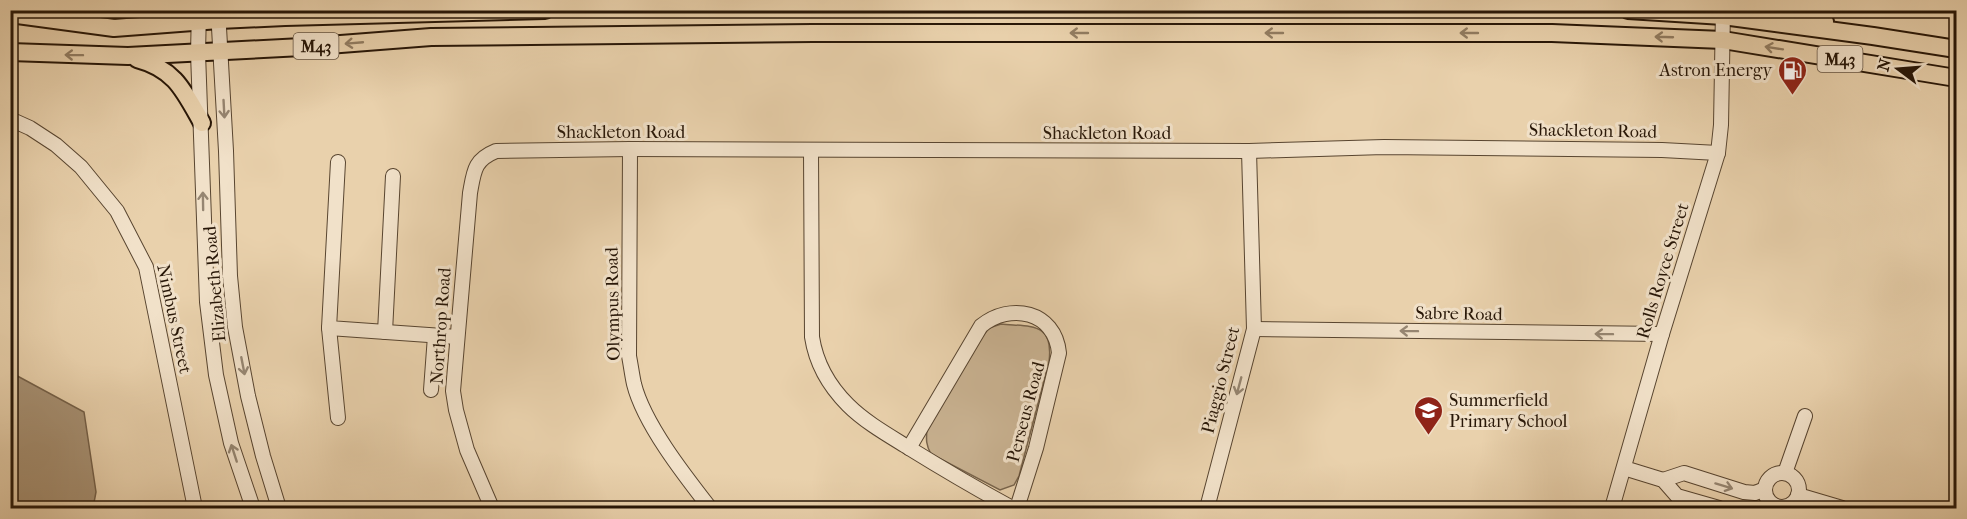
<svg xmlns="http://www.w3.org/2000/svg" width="1967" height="519" viewBox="0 0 1967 519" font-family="'IM FELL French Canon',serif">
<rect width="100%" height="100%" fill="#e9d1ac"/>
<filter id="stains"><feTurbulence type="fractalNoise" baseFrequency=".00333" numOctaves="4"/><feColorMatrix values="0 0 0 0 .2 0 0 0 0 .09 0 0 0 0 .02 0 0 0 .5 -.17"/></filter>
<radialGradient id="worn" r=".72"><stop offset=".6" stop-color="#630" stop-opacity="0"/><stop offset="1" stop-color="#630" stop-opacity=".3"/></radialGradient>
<!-- green -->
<path fill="#c8b190" stroke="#78644c" stroke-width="1.5" d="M1001,324C1032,327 1054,322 1049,362L1019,476L1014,485L1000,490L931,454C926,445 926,440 927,429L982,337L989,328Z"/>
<!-- water -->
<path fill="#a79174" stroke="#746048" stroke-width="1.5" d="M10,372L84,412L96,492L93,508H11Z"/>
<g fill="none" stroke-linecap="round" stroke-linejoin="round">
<defs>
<g id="minor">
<path d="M199,10L198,53L207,302L216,375L231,443L253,508"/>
<path d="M218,10L226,151L230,276L235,327L248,396L263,456L279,508"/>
<path d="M10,119L30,128L56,145L81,167L117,211L146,267L195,508"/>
<path d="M630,149L629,356C631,366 632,375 634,384C644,424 685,476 710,508"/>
<path d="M811,151L812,337C816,363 829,386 848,405C865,422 888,435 909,448C943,469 977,489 1012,508"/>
<path d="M338,162L329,328L457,337"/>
<path d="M329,328L338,418"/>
<path d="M1254,329L1662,334"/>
<path d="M385,332L393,176"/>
<path d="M431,390L435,336"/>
<path d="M909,448L981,326C1010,302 1055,311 1059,353L1036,448L1017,508"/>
<path d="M1624,468L1663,480L1677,496L1719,508"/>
<path d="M1785,473L1805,416"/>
<circle cx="1782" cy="490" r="17"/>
<path d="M1663,480L1684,473L1744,492L1755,493L1765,489"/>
<path d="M1798,495L1842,508"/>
<path d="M492,508L467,450L456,410L453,391L470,193C474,171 474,160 496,151L630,149L1249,151L1384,147L1662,150L1718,153"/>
<path d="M1207,508L1254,329L1249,151"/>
<path d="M1612,508L1662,334L1718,153L1721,125L1723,10"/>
</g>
<g id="major">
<path d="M1628,10L1723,16L1873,36L1956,49"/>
<path d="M1795,10L1825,22"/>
<path d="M10,14L114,28L219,20L285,17L545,10"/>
<path d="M10,52L128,56L302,47L431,37L813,33H1552L1723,40L1956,78"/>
<path d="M137,59C175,69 184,91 202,123"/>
</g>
</defs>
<!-- minor casing -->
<use href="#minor" stroke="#584530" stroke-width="16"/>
<!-- major casing -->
<use href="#major" stroke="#271607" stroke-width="20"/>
<!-- minor -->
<use href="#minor" stroke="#f1e1c9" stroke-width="14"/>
<!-- major -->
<use href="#major" stroke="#e9d1ac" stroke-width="16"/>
</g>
<!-- one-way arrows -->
<defs><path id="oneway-shaft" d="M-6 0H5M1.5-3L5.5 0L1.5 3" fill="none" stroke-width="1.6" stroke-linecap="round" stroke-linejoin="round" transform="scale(1.5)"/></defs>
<g stroke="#927d62">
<use href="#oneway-shaft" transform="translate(1079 33) rotate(180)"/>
<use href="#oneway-shaft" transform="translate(1274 33) rotate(180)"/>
<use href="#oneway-shaft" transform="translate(1469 33) rotate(180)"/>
<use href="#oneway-shaft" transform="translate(1664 37) rotate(-178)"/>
<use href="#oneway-shaft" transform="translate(354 43) rotate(175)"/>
<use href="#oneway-shaft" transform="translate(1774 48) rotate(-171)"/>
<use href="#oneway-shaft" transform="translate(74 55) rotate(-179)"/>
</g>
<g stroke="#968672">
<use href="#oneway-shaft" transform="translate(224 109) rotate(87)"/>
<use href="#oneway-shaft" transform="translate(203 201) rotate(-91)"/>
<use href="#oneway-shaft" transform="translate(1409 331) rotate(-179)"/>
<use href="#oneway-shaft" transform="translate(1604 334) rotate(-179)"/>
<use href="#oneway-shaft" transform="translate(243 366) rotate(79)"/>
<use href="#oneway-shaft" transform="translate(1239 386) rotate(105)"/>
<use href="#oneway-shaft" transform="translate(234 453) rotate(-108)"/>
<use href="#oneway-shaft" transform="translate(1724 486) rotate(17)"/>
</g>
<!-- icons -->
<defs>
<symbol id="fuel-pin" viewBox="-11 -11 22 30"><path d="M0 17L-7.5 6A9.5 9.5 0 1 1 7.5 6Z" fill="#8f2418" stroke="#f1e1c9"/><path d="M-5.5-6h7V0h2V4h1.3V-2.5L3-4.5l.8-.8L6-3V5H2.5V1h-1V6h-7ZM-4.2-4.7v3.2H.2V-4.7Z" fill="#fff"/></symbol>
<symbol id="school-pin" viewBox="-11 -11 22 30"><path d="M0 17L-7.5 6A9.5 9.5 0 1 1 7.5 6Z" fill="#8f2418" stroke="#f1e1c9"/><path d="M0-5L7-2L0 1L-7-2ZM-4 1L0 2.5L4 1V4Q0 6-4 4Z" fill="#fff"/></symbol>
</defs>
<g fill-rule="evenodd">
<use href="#fuel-pin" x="1776" y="54" width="33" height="45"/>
<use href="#school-pin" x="1412" y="394" width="33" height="45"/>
</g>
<g text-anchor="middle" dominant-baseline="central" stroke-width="6" stroke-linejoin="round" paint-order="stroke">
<!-- shield labels -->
<g fill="#f1e1c9" stroke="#645341" stroke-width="1.5">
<rect x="293.5" y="33" width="45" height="26" rx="4.5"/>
<rect x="1817.5" y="46" width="45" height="26" rx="4.5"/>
</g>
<g font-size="16" font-weight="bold" fill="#271607">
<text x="316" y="46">M43</text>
<text x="1840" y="59">M43</text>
</g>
<!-- poi labels -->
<g font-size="18" fill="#271607" stroke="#f1e1c9" text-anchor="end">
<text x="1772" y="70">Astron Energy</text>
<text x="1449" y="400" text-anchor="start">Summerfield<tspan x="1449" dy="21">Primary School</tspan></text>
</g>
<!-- street labels -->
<g font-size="18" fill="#271607" stroke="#f1e1c9">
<text transform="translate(1593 131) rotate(1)">Shackleton Road</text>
<text x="621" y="132">Shackleton Road</text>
<text x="1107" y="133">Shackleton Road</text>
<text transform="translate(1663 271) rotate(-73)">Rolls Royce Street</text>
<text transform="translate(215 284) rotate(-95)">Elizabeth Road</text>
<text transform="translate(613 304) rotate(-91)">Olympus Road</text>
<text transform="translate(1459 314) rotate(1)">Sabre Road</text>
<text transform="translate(174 319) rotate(78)">Nimbus Street</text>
<text transform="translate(441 326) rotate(-86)">Northrop Road</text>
<text transform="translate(1221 380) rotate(-76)">Piaggio Street</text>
<text transform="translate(1026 412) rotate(-75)">Perseus Road</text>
</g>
</g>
<!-- margin -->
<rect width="1967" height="519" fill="none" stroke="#e9d1ac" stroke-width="36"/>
<rect x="12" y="12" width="1943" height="495" fill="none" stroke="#271607" stroke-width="3"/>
<rect x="18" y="18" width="1931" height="483" fill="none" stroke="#271607" stroke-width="1.5"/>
<!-- north arrow -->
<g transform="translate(1898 69) rotate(286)" stroke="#f1e1c9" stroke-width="4.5" paint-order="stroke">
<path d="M0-4.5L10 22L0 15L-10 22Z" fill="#271607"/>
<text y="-9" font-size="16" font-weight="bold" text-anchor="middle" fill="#271607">N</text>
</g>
<rect width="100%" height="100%" filter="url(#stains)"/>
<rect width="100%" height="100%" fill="url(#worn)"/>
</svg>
